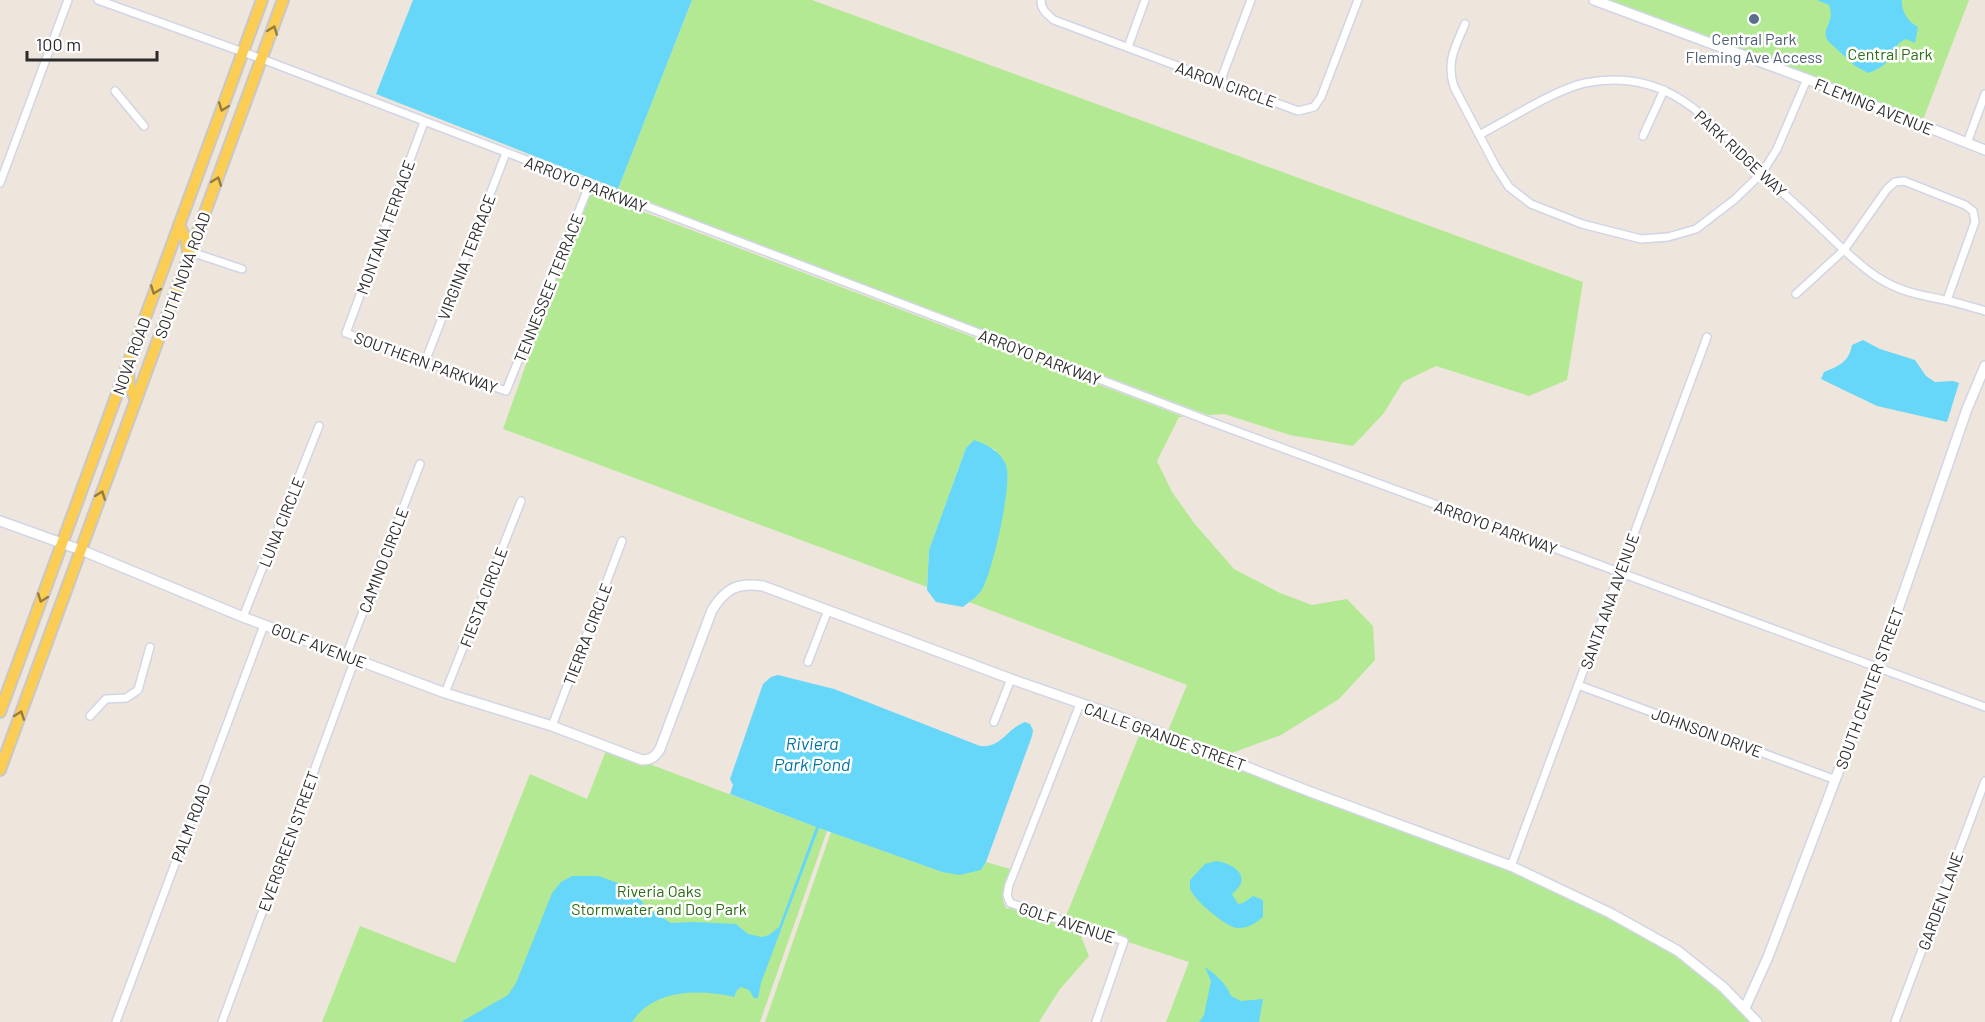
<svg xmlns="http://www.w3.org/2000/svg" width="1985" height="1022" viewBox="0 0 1985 1022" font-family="Barlow,sans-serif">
<rect width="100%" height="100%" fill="#eee5dc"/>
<!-- green -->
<g fill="#b4e994">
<path d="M692,0H812L1583,282L1567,380L1529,396L1436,366L1403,382L1384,413L1353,446L1290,435L1224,414L1208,415L591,181L618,189Z"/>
<path d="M1594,0H1969L1921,125Z"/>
<path d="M591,192L1184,417H1179L1157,461L1172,492L1194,523L1234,569L1280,593L1312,605L1347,599L1373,626L1375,660L1339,699L1281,735L1229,754L1168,731L1187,685L969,602L980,593L996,450L974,441L966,448L929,550L927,587L503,429L561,266Z"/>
<path d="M1143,726L1511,866L1678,951L1756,1022H1166L1189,962L1064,921Z"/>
<path d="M607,748L827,831L760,1022H322L360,926L455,963L530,774L587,799Z"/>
<path d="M831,832L942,872L981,870L986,862L1010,869C1005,882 998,898 1007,909L1010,908L1079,931L1089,956L1060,989L1039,1022H765Z"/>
</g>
<!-- water -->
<g fill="#66d7f8">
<path d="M413,0H692L618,189L376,94Z"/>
<path d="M1817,0H1902C1901,11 1908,22 1918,27L1915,43L1906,39C1886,48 1897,64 1868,73L1855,66L1828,41C1820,28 1836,23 1829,5Z"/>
<path d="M1863,340L1880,349L1915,360L1926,376L1935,382L1953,381L1959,383L1947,422L1877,406L1821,379L1824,372C1839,366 1849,362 1852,345Z"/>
<path d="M974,440C988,445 1000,451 1006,465C1013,483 992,575 981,591C977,597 969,602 963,607L936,602L927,590L929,550L966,448Z"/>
<path d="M778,675L834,689L980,746C1002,748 1006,729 1025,722L1030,724L1033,730L1032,736L986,862L981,870L960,875L942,872L819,828L761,983L758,998H754L749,990L741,987L737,990L734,997C699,989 654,989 632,1022H461L508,995L516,983L552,893L561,882L572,876H599L623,885L633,891L647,908L671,923L694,922L736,924L748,934L762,937L769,935L779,927L816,827L730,794L733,785L730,779L763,684L771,677Z"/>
<path d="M1216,861C1236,864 1253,878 1232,894L1238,904L1243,903L1253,896L1263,900V917C1256,923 1247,929 1237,928C1226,927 1194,900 1190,889C1190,887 1190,882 1190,880L1205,864Z"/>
<path d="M1205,967C1216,975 1226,983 1231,996L1241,1001L1263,999L1259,1022H1199L1204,1015L1211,981Z"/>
</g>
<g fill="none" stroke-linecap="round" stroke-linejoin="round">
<defs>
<g id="minor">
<path d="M98,0L262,59L1209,421L1985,707"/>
<path d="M1041,0C1041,10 1047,14 1054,20L1298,111L1314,107L1321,97L1358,0"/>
<path d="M1465,24C1455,47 1446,62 1454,87L1496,167L1509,187L1531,204L1582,224L1641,239L1668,237L1696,229L1734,200L1762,173L1777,149L1807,79"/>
<path d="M1128,47L1145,0"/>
<path d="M1220,82L1251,0"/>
<path d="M115,91L144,126"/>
<path d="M424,122L346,333L506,391L589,186"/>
<path d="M1479,135C1508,120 1556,89 1585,83C1665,67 1705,116 1756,167C1777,188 1800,208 1822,229C1840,246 1857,264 1877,277C1900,292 1920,295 1945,300C1959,303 1972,307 1985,311"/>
<path d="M1643,136L1664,90"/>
<path d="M1967,143L1985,94"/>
<path d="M0,183L68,0"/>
<path d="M191,252L242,269"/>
<path d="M1796,294L1844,250L1887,189L1895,182L1904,181L1965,205L1973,211L1975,222L1947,300"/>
<path d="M425,362L506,153"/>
<path d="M243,617L319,426"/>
<path d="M346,656L420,464"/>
<path d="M808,662L828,610"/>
<path d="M1578,685L1836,780"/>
<path d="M445,693L521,501"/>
<path d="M1080,704L1009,885L1007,895L1010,903L1124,941L1096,1022"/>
<path d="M90,716L106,699L126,698L138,690L150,647"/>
<path d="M994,722L1011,679"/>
<path d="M552,726L622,541"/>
<path d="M1511,866L1707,337"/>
<path d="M116,1022L264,625"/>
<path d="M222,1022L355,659"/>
<path d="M1895,1022L1985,781"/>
</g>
<g id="tertiary">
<path d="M1594,0L1807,79L1985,150"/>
<path d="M0,521L81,550L243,617L445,693L552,726L642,760C651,760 655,757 660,749L712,610C726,588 738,582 763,586L1011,679L1120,717L1308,791L1511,866L1610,913L1678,951L1723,987L1757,1022"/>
<path d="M1745,1008L1768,957L1878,667L1967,409L1985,366"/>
</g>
<g id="primary">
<path d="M179,225L186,239L189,256"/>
<path d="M128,370L129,385L136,400"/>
<path d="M0,712L262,0"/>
<path d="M0,770L283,0"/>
</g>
</defs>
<!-- minor casing -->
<use href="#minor" stroke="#d1d5e5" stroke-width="10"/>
<!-- tertiary casing -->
<use href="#tertiary" stroke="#d1d5e5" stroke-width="12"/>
<!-- primary casing -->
<use href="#primary" stroke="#c8c8c8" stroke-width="14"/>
<!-- minor -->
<use href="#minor" stroke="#fff" stroke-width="7"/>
<!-- tertiary -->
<use href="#tertiary" stroke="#fff" stroke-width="9"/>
<!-- primary -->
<use href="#primary" stroke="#fccd53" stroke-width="10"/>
</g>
<!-- one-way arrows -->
<defs><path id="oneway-chevron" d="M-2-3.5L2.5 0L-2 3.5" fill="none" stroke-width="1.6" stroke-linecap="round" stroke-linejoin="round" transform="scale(1.5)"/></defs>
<g stroke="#947c3f">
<use href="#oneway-chevron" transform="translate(273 30) rotate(-70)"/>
<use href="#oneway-chevron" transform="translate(223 107) rotate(110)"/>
<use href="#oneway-chevron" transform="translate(217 181) rotate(-70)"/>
<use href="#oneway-chevron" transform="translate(155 290) rotate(110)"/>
<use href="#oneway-chevron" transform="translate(101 495) rotate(-70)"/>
<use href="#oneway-chevron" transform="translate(42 598) rotate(110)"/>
<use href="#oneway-chevron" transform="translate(20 715) rotate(-70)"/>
</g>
<!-- markers -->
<circle fill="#5c6f8a" stroke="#fff" stroke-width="2" cx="1754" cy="19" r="6"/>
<g text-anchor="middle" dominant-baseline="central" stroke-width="5" stroke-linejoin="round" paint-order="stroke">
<!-- service labels -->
<g font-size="16" fill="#4e5e75" stroke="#fff">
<text x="1754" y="38">Central Park<tspan x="1754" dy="18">Fleming Ave Access</tspan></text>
</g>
<!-- park labels -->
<g font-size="16" fill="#2b6e14" stroke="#fff">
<text x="1890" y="53">Central Park</text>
<text x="659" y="890">Riveria Oaks<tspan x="659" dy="18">Stormwater and Dog Park</tspan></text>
</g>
<!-- street labels -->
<g font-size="16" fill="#2b2b2b" stroke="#fff">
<text transform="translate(1226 84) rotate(20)">AARON CIRCLE</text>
<text transform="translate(1874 106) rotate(22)">FLEMING AVENUE</text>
<text transform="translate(1741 153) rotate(43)">PARK RIDGE WAY</text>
<text transform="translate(586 184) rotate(21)">ARROYO PARKWAY</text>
<text transform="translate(385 227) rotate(-70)">MONTANA TERRACE</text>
<text transform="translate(466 257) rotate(-69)">VIRGINIA TERRACE</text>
<text transform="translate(182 275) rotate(-70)">SOUTH NOVA ROAD</text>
<text transform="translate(548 288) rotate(-68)">TENNESSEE TERRACE</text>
<text transform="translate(131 356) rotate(-70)">NOVA ROAD</text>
<text transform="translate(1040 357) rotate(21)">ARROYO PARKWAY</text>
<text transform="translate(426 362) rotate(20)">SOUTHERN PARKWAY</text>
<text transform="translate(281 522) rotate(-68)">LUNA CIRCLE</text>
<text transform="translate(1496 527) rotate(20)">ARROYO PARKWAY</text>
<text transform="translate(383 560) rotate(-69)">CAMINO CIRCLE</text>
<text transform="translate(483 597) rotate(-69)">FIESTA CIRCLE</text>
<text transform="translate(1609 601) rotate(-70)">SANTA ANA AVENUE</text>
<text transform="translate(587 634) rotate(-69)">TIERRA CIRCLE</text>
<text transform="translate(319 645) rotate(21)">GOLF AVENUE</text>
<text transform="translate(1869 688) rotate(-70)">SOUTH CENTER STREET</text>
<text transform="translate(1707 732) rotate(20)">JOHNSON DRIVE</text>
<text transform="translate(1165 736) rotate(20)">CALLE GRANDE STREET</text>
<text transform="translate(190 823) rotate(-69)">PALM ROAD</text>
<text transform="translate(288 841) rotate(-70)">EVERGREEN STREET</text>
<text transform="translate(1940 901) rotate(-70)">GARDEN LANE</text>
<text transform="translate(1067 922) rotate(18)">GOLF AVENUE</text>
</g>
<!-- water labels -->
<g font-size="18" font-style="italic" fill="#0275a7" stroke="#fff">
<text x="812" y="743">Riviera<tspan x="812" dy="21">Park Pond</tspan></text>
</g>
</g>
<!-- scale -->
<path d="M27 51v9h130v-9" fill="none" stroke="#2b2b2b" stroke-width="3"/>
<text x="36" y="51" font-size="18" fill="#2b2b2b" stroke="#ffffff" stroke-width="4.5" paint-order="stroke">100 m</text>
</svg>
